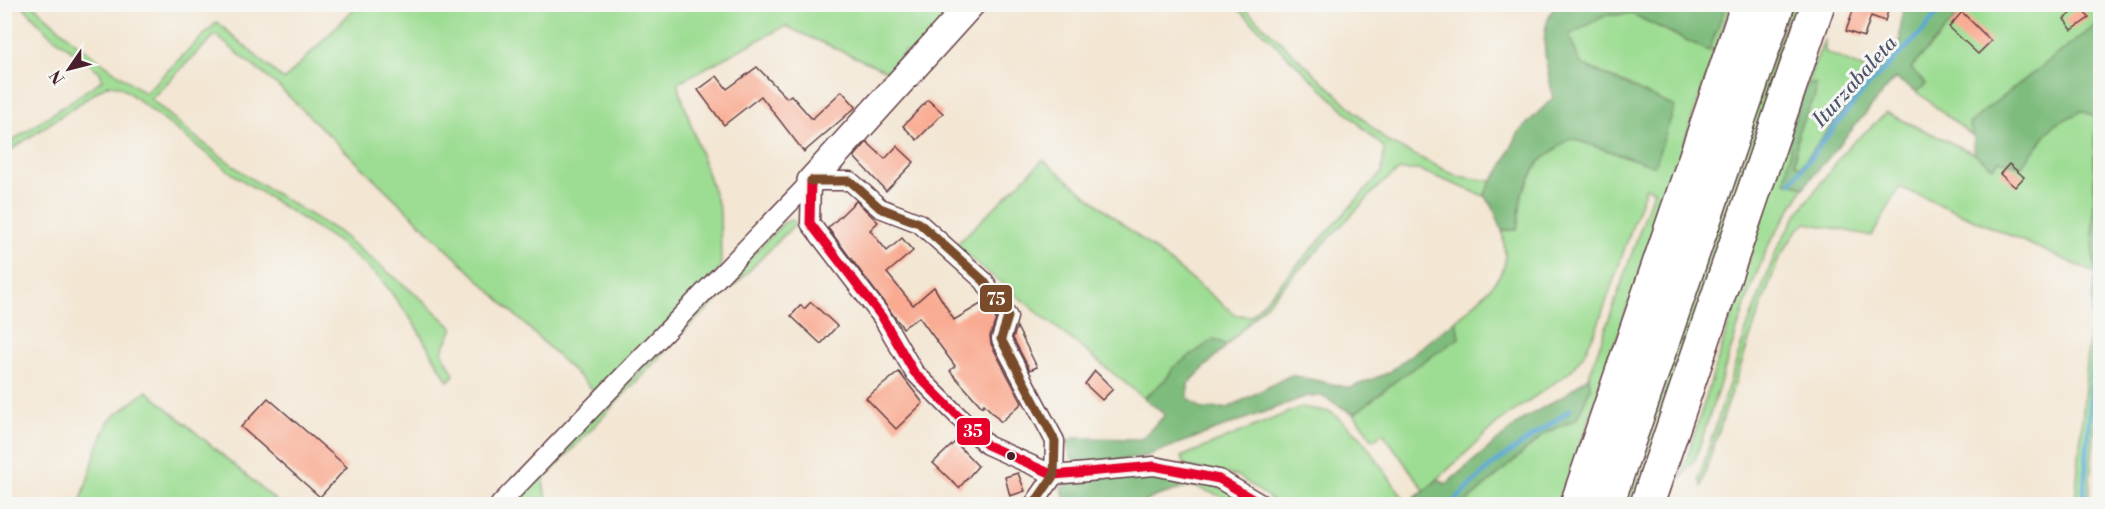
<svg xmlns="http://www.w3.org/2000/svg" width="2105" height="509" viewBox="0 0 2105 509" font-family="'Libre Bodoni',serif">
<rect width="100%" height="100%" fill="#f6f6f2"/>
<filter id="ink" filterUnits="userSpaceOnUse"><feTurbulence type="fractalNoise" baseFrequency=".0167" numOctaves="2"/><feDisplacementMap in="SourceGraphic" scale="12" xChannelSelector="R" yChannelSelector="G"/><feConvolveMatrix kernelMatrix="1 2 1 2 8 2 1 2 1" color-interpolation-filters="sRGB"/></filter>
<filter id="wash" filterUnits="userSpaceOnUse"><feTurbulence type="fractalNoise" baseFrequency=".008" numOctaves="4" result="noise"/><feDisplacementMap in="SourceGraphic" scale="24" xChannelSelector="R" yChannelSelector="G"/><feGaussianBlur stdDeviation="1.35" result="paint"/><feColorMatrix in="noise" values="0 0 0 0 0 0 0 0 0 0 0 0 0 0 0 0 0 1.4 0 .05"/><feComposite in="paint" operator="in"/></filter>
<g filter="url(#wash)">
<rect width="100%" height="100%" fill="#f3e6d3"/>
<!-- green -->
<g fill="#9ddd93" stroke="#747e5f" stroke-width="1.5">
<path d="M22,5H33L78,45L145,93L217,22L284,80L358,5H962L914,58L905,51L889,72L785,26L677,83L720,211L721,268L596,393L278,86L215,35L151,99L189,132L250,178L337,231L419,297L453,328L442,351L454,375L448,381L413,322L381,279L338,242L234,175L120,86L107,85L5,154V146L102,80L100,72L48,33Z"/>
<path d="M1234,5H1241L1388,142L1457,176L1492,181L1484,196L1419,170H1400L1381,184L1227,345L1214,339L1173,368L1167,378L1144,398L955,246L1043,160L1236,315L1251,316L1382,172L1384,148Z"/>
<path d="M1726,5H1731L1575,461L1558,504H1464L1547,432L1576,420L1590,390L1589,376L1654,190L1646,187L1597,328L1583,355L1570,372L1500,421L1425,491L1383,433L1373,440L1354,414L1402,376L1459,338L1456,320C1470,309 1501,281 1505,263C1506,253 1503,240 1502,230H1517L1522,193L1538,163L1570,138L1654,166L1633,87L1581,64L1568,35L1606,15L1632,14L1709,51Z"/>
<path d="M1791,5H1806L1634,504H1618Z"/>
<path d="M1967,5H2100V22L1993,104L1969,124L1974,137L1917,92L1926,84L1910,69Z"/>
<path d="M1825,38V52L1872,72L1800,167L1795,163L1798,132L1815,96L1807,83Z"/>
<path d="M2082,111L2095,116L2093,252L2095,273L1900,187L1872,236L1807,223L1797,230L1779,258L1753,329L1704,475L1702,487L1699,478L1747,328L1778,246L1796,216L1848,147L1887,113L1973,153L1993,167L1999,160L2021,167L2054,125Z"/>
<path d="M1790,130V155L1785,182L1804,187L1768,246L1750,290L1696,457L1680,480Z"/>
<path d="M792,220L796,223L738,282L689,326L543,480L545,493L550,504H540L535,499L525,504H509L783,223Z"/>
<path d="M2093,294H2100V364L2088,504H2075Z"/>
<path d="M147,391L280,504H80L98,446L109,420Z"/>
<path d="M1301,407L1331,412L1360,436L1407,503L1404,504H1278L1238,476L1185,466L1181,457Z"/>
<path d="M1183,478L1231,491L1237,499L1238,504H1235L1234,501L1193,486L1178,490Z"/>
</g>
<!-- forest -->
<g fill="#7ebc7d" stroke="#646e54" stroke-width="1.5">
<path d="M1665,5L1670,7L1676,4L1726,5L1709,51L1632,14L1606,15L1569,35L1581,64L1675,107L1654,166L1570,138L1538,163L1522,193L1517,230H1502L1492,205L1484,196L1492,181L1501,169L1519,132L1553,98C1548,67 1535,32 1556,5Z"/>
<path d="M1922,5H1967L1911,68L1926,84L1917,92L1895,78L1804,187L1785,182L1790,155V130L1807,83L1816,84L1815,96L1798,132L1795,163L1800,167L1880,62L1901,41L1900,34L1903,6L1917,10Z"/>
<path d="M2100,22V294H2093L2095,273L2093,252L2095,116L2082,111L2054,125L2021,167L1999,160L1993,167L1973,153L1974,137L1969,124L1993,104Z"/>
<path d="M1456,320L1459,338L1402,376L1354,414L1322,396H1307L1143,457L1075,466L1066,444L1074,438L1141,439L1165,415L1144,398L1167,378L1173,368L1214,339L1227,345L1188,384V398L1202,409L1228,408L1291,375L1350,388L1388,373Z"/>
<path d="M1589,376L1590,389L1576,420L1547,432L1464,504H1404L1425,491L1438,479L1446,484L1523,419L1565,395Z"/>
<path d="M1149,475L1183,478L1178,490L1154,497L1142,504H1067L1061,487L1080,479Z"/>
</g>
<g fill="none" stroke-linecap="round" stroke-linejoin="round">
<!-- stream -->
<g stroke="#57a6d1" stroke-width="5">
<path d="M1791,182L1863,91L1923,31L1944,4"/>
<path d="M1451,504L1492,465L1570,410"/>
<path d="M2083,504L2100,281"/>
</g>
</g>
<g id="blocks">
<!-- building -->
<g fill="#f9aa91">
<path d="M1844,4H1890L1885,21L1871,16L1864,37L1846,31L1853,11L1843,7Z"/>
<path d="M2081,6L2089,18L2072,30L2064,19Z"/>
<path d="M1962,12L1991,41L1978,54L1949,27Z"/>
<path d="M757,67L787,98L791,95L812,119L842,91L856,107L804,152L761,96L724,125L698,90L717,76L727,89Z"/>
<path d="M928,100L943,113L917,140L903,126Z"/>
<path d="M867,142L885,159L897,146L914,162L886,191L854,157Z"/>
<path d="M2009,164L2024,177L2015,187L2000,174Z"/>
<path d="M856,201L878,222L870,230L887,251L902,238L913,251L887,273L913,305L934,287L954,320L984,302L996,319L990,336L991,344L1022,403L1001,422L984,404L982,407L950,371L955,366L919,317L903,328L828,228Z"/>
<path d="M811,302L837,326L821,344L791,316L801,305L804,309Z"/>
<path d="M1017,327L1037,367L1030,370L1013,338Z"/>
<path d="M1095,371L1113,389L1102,400L1085,384Z"/>
<path d="M899,372L923,403L896,429L866,398Z"/>
<path d="M268,398L347,467L320,497L241,427Z"/>
<path d="M955,442L978,466L959,488L933,463Z"/>
<path d="M1018,473L1025,491L1010,496L1005,477Z"/>
</g>
</g>
</g>
<g filter="url(#ink)">
<use href="#blocks" fill-opacity="0" stroke="#633d44" stroke-width="1.5"/>
<g fill="none" stroke-linecap="round" stroke-linejoin="round">
<defs>
<g id="street">
<path d="M811,181L810,223L882,317L914,372L987,445L1054,475L1154,466L1219,479L1261,504"/>
<path d="M500,504L811,181H850L880,208L919,223L984,281L1008,317L1001,339L1055,441L1054,475L1034,504"/>
</g>
<path id="secondary" d="M811,181L971,4"/>
<g id="highway">
<path d="M1577,504L1748,4"/>
<path d="M1607,504L1778,4"/>
<path d="M1647,504L1818,4"/>
</g>
</defs>
<!-- street casing -->
<use href="#street" stroke="#633d44" stroke-width="21"/>
<!-- secondary casing -->
<use href="#secondary" stroke="#633d44" stroke-width="30"/>
<!-- highway casing -->
<use href="#highway" stroke="#633d44" stroke-width="36"/>
<!-- street -->
<use href="#street" stroke="#fff" stroke-width="18"/>
<!-- secondary -->
<use href="#secondary" stroke="#fff" stroke-width="27"/>
<!-- highway -->
<use href="#highway" stroke="#fff" stroke-width="33"/>
<defs>
<path id="bus-1" d="M811,181L810,223L882,317L914,372L987,445L1054,475L1154,466L1219,479L1261,504"/>
<path id="bus-2" d="M811,181H850L880,208L919,223L984,281L1008,317L1001,339L1055,441L1054,475L1034,504"/>
</defs>
<!-- bus-1 casing -->
<use href="#bus-1" stroke="#f6f6f2" stroke-width="14"/>
<!-- bus-2 casing -->
<use href="#bus-2" stroke="#f6f6f2" stroke-width="14"/>
<!-- bus-1 -->
<use href="#bus-1" stroke="#e4002b" stroke-width="9"/>
<!-- bus-2 -->
<use href="#bus-2" stroke="#7a4b2a" stroke-width="9"/>
</g>
</g>
<!-- markers -->
<circle fill="#4a1f2b" stroke="#f6f6f2" stroke-width="2" cx="1011" cy="456" r="5"/>
<g text-anchor="middle" dominant-baseline="central" stroke-width="6" stroke-linejoin="round" paint-order="stroke">
<!-- water labels -->
<g font-size="21" font-style="italic" fill="#4f556d" stroke="#f6f6f2">
<text transform="translate(1855 82) rotate(-48)">Iturzabaleta</text>
</g>
</g>
<g stroke="#f6f6f2" stroke-width="2">
<rect x="979" y="284" width="34" height="29" rx="6" fill="#7a4b2a"/>
<rect x="956" y="417" width="35" height="29" rx="6" fill="#e4002b"/>
</g>
<g font-size="16" text-anchor="middle" font-weight="bold" fill="#fff">
<text x="996" y="305">75</text>
<text x="973" y="437">35</text>
</g>
<!-- margin -->
<rect width="2105" height="509" fill="none" stroke="#f6f6f2" stroke-width="24"/>
<!-- north arrow -->
<g transform="translate(69 69) rotate(235)" stroke="#f6f6f2" stroke-width="4.5" paint-order="stroke">
<path d="M0-4.5L10 22L0 15L-10 22Z" fill="#4a1f2b"/>
<text y="-9" font-size="16" font-weight="bold" text-anchor="middle" fill="#4a1f2b">N</text>
</g>
</svg>
